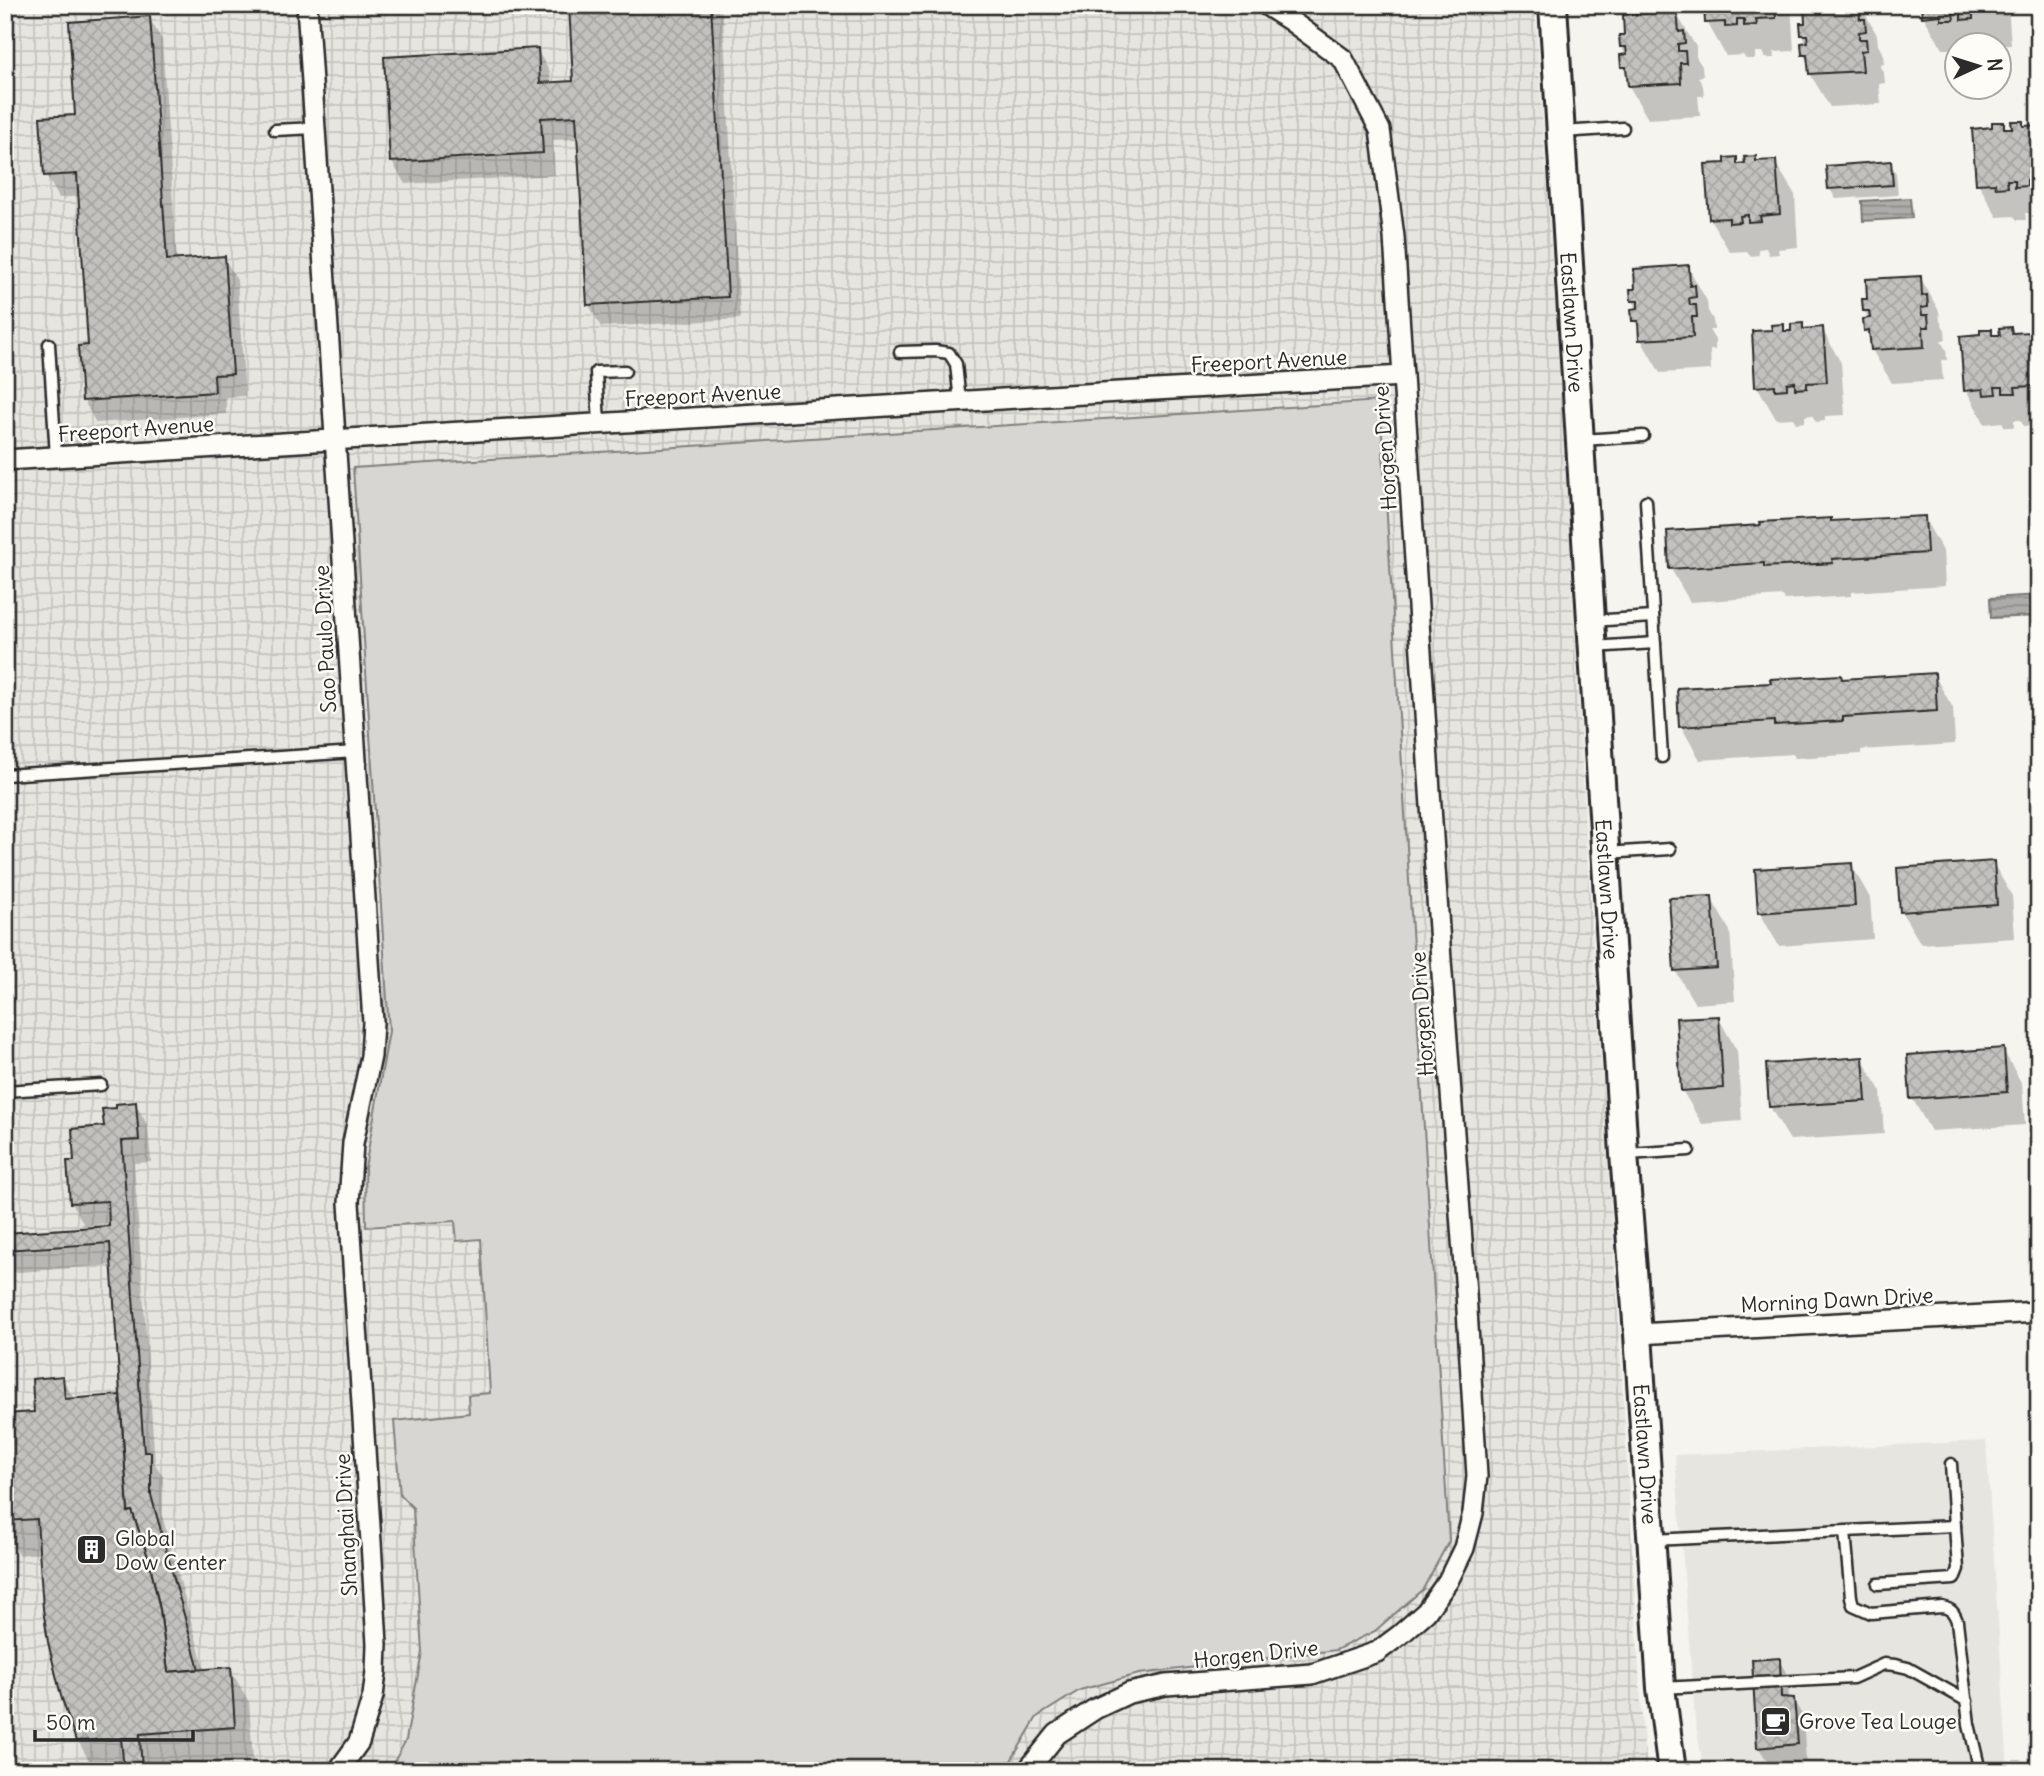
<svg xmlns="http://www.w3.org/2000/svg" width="2044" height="1776" viewBox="0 0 2044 1776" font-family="Delius,sans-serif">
<defs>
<pattern id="industrial-grid" width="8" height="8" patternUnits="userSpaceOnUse" patternTransform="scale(1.75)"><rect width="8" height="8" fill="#e6e5e0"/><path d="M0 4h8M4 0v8" fill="none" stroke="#c5c5c0"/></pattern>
<pattern id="water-rules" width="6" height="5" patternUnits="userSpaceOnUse" patternTransform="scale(1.75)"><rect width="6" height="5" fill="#adaca9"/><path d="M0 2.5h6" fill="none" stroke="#8d8c8a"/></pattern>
<pattern id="building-cross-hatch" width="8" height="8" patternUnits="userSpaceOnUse" patternTransform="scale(1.75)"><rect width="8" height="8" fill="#c2c1be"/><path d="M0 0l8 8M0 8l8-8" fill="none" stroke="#a7a6a3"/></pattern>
</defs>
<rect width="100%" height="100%" fill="#f5f4ef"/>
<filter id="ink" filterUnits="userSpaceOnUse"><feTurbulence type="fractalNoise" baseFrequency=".0143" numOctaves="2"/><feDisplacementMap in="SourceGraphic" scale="14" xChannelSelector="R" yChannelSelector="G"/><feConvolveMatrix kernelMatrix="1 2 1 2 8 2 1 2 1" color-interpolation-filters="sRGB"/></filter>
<g filter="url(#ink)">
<!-- built -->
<path fill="#e6e5e0" d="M1986,1441L2008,1771H1704L1695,1720L1675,1455Z"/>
<!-- industrial -->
<path fill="url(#industrial-grid)" d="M5,5H1535L1564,441L1587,855L1620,1342L1640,1687L1644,1747L1649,1771H5Z"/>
<!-- grass -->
<path fill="#d7d6d2" stroke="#81807e" stroke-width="2" d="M1380,401L1449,1541L1423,1589L1375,1631L1336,1650L1139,1674L1080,1690L1037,1717L1005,1771H389L406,1740L422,1652L413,1508L400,1495L394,1421L469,1413L468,1395L490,1393L481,1239L457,1241L455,1221L366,1227L365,1168L389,1031L353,468Z"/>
<!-- water -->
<g fill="url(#water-rules)" stroke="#797877" stroke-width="2">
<path d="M1910,198L1912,218L1863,221L1862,201Z"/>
<path d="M2039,595V616L1991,618L1990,598Z"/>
</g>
<!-- shadow -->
<g fill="#0003">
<path d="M571,5H715L723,18L740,319L601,327L589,305L579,139L553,140L555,175L405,184L392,162L537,50L550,72L551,84L575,82Z"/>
<path d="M1706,5H1791L1794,51L1774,52L1775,58H1765L1762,52H1755V59H1746L1743,55L1726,56L1707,22Z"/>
<path d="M1806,5H1860L1877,35L1878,45L1883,54L1884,64L1879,65L1884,74L1885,83L1879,84L1881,104L1830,107L1810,74V65L1803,54L1808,44L1802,35L1807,24Z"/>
<path d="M1923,5H2008L2011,45L1956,46V49H1943L1923,16Z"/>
<path d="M1676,13L1696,47V57L1702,66L1703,76L1698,77L1703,86L1704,96H1698L1700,116L1648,119L1629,86V77L1622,66L1627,56L1621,47Z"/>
<path d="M149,18L162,40L177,261L224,258L237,280L245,396L226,397V414L96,423L84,401L90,347L80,196L59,198L46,175L77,116Z"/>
<path d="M2003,123L2007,130H2013L2022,123L2025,128L2039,127V219L2036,220L2032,213H2025L2026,220H2017L2014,216L1997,217L1978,183L1994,129Z"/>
<path d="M1755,158L1758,163L1775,162L1795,195L1798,247L1778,249L1779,254L1769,255L1766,248L1758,249L1759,255L1750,256L1747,251L1730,252L1710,219L1727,164L1736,159L1740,165H1747Z"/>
<path d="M1890,163L1896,173L1898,195L1836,199L1830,189Z"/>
<path d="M1688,267L1707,301L1708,311L1713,320L1714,330H1709L1715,340V350H1710L1711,370L1660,373L1641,340L1640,331L1634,320L1638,310L1633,301Z"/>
<path d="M1920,277L1939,311L1940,321L1945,330L1946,340L1941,341L1946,350L1947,360H1941L1943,380L1892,383L1872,350V341L1865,330L1870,320L1864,311Z"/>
<path d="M1802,325L1805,330L1822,329L1841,363L1845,415L1825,416V421L1816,422L1812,415L1805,416V422L1796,423L1793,418L1776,419L1757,386L1774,332L1783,326L1786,333L1793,332Z"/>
<path d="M2010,329L2013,335L2030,333L2039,348V420H2033L2034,426H2024L2020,420H2014V427H2005L2002,422L1985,424L1966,390L1982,336L1991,330L1995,337L2002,336Z"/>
<path d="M1924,518L1943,551L1945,586L1851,592V596L1785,600L1783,596L1690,602L1671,569Z"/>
<path d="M1934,675L1953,708L1955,744L1861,750V754L1795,758L1793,754L1700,760L1681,726Z"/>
<path d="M1993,863L2012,896L2015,938L1921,944L1901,911Z"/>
<path d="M1851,864L1870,898L1873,939L1779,946L1759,912Z"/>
<path d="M1711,898L1730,931L1735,1001L1695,1004L1675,970Z"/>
<path d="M1718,1017L1737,1051L1742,1121L1702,1124L1682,1090Z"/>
<path d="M2003,1050L2022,1084L2025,1125L1931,1131L1912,1098Z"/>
<path d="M1862,1059L1881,1092L1884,1134L1790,1140L1770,1107L1768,1065Z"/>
<path d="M135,1103L148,1126L151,1162L134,1163L155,1464L163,1476V1519L205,1671L230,1669L249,1702L253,1760L158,1767V1771H95L78,1741L41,1553L19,1555L5,1531V1416L36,1414L62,1378L75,1400L119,1397L123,1403L114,1265L5,1273V1235L111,1228V1223L84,1225L72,1203L76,1162L105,1128Z"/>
<path d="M1779,1660L1788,1676L1789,1700H1793L1803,1716L1806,1761L1769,1764L1759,1748Z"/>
</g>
<!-- building -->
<g fill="url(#building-cross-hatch)" stroke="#2b2b2b" stroke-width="2">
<path d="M569,5H711L728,297L587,305L576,116L541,118L543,153L390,162L384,57L538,48L540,83L573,81Z"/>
<path d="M1704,5H1775L1776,18L1756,19L1757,25L1744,26V19H1737V26L1725,27V22L1705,23Z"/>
<path d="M1804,5H1859L1860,19H1865L1866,31L1859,32V39H1866L1867,50L1861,51L1863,71L1809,74L1807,55H1802L1801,43L1808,42L1807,35H1801L1800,23H1805Z"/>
<path d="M1921,5H1992L1993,12L1973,13V19L1961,20V12L1953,13L1954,20H1941V15L1922,17Z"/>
<path d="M1677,11L1679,32L1684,31L1685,43L1678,44V51H1685L1686,63H1680L1681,83L1628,86L1626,67H1621L1620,55L1627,54L1626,47H1620L1619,35H1624L1623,15Z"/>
<path d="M150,16L167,260L225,256L233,374L214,375L215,392L82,401L78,346L88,345L77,174L44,176L40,117L75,115L69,22Z"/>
<path d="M2011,121H2023V126L2039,125V180H2027V186L2015,187V180H2007L2008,187L1996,188L1995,183L1976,184L1972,129L1992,127V122H2004V128H2012Z"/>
<path d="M1756,156V161L1776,160L1780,214L1760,216L1761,221L1748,222V215L1740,216L1741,222L1729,223V218L1709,219L1705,164L1725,163V158L1737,157V164L1745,163L1744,157Z"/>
<path d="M1891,161L1893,185L1828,189L1826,166Z"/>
<path d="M1689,265L1690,286L1695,285L1696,297L1689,298L1690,305H1696L1697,317H1692L1693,337L1639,340L1638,321H1632L1631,309L1638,308V301H1631L1630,289H1635L1634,269Z"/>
<path d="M1921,276L1922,296L1927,295L1928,307L1921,308L1922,315H1928L1929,327H1923L1924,347L1871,350L1869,330L1864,331L1863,319L1870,318L1869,311H1863L1862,299H1867L1866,279Z"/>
<path d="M1803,323V329L1823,327L1827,382L1807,383V388L1795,389V382L1787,383V389L1775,390V385L1755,387L1752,331L1772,330L1771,325L1784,324V331H1791V324Z"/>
<path d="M2011,327L2012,333L2031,332L2035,386L2015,387L2016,393H2003V387H1995L1996,394L1984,395L1983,389L1964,391L1960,336L1980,334V329H1992V335H2000L1999,328Z"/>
<path d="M1925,516L1927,553L1832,559L1833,563L1764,567V563L1669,569L1667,531L1761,525L1760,522L1831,518V521Z"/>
<path d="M1935,673L1937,711L1843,717V721L1774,725V721L1679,727L1677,688L1771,683L1770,679L1841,675L1842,679Z"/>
<path d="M1994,861L1997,905L1900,912L1897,868Z"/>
<path d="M1852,863L1855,906L1758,913L1755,869Z"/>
<path d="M1712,896L1717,968L1674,971L1669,898Z"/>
<path d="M1719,1016L1723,1088L1681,1091L1676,1018Z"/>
<path d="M2004,1048L2007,1092L1910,1099L1907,1055Z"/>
<path d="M1863,1057L1866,1101L1769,1107L1766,1064Z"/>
<path d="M136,1102L139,1140L122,1141L144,1452H151V1495L199,1669L168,1672L160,1610L149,1560L132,1511L128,1512L110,1243L5,1250V1233L109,1226L108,1201L70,1203L67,1161H74L72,1129L104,1126L102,1109L116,1108V1104Z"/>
<path d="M63,1376L65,1399L120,1395L128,1512L132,1511L149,1560L160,1610L168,1672L231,1667L235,1727L140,1734V1738L76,1741L61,1696L48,1642L43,1609L37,1519L5,1521V1414L34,1412L32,1379Z"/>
<path d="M1780,1658L1781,1697L1794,1698L1798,1744L1757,1748L1752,1660Z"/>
<path d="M121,1738H140L142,1771H124Z"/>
</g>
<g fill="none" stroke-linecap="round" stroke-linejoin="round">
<defs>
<g id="lane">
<path d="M275,130L315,128"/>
<path d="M1562,132L1623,128"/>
<path d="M49,344L56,457"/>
<path d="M900,352L935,351L949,353L956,364L960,402"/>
<path d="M599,423L596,372L625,371"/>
<path d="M1582,440L1643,436"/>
<path d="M1646,501L1662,757"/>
<path d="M1591,621L1653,617"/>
<path d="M1593,647L1655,643"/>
<path d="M5,775L355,752"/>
<path d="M1605,853L1670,849"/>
<path d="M5,1091L101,1085"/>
<path d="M1627,1154L1689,1150"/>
<path d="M1845,1532L1851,1597L1853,1605L1871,1613L1942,1607C1952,1609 1954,1613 1957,1621L1969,1724L1980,1771"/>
<path d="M1651,1540L1955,1526L1951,1464"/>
<path d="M1878,1584L1954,1579L1958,1569L1955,1526"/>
<path d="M1661,1688L1853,1678L1884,1664L1895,1665L1908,1668L1967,1701"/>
</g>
<g id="street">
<path d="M307,5L373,1022L371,1056L353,1143L349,1203L371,1542L377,1644L376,1672L373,1696L359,1742L338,1771"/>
<path d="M5,460L1066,395L1403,376"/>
<path d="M1638,1334L2039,1312"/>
<path d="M1027,1771L1057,1734L1095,1709L1129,1693L1166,1685L1312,1674L1377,1652L1401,1634L1426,1612L1448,1581L1464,1548L1473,1513L1477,1476L1466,1293L1441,960L1394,237L1380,130L1343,59L1291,21L1266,5"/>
</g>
<g id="secondary">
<path id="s1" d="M1553,5L1624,1154L1638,1334L1661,1688L1672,1771"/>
</g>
</defs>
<!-- lane casing -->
<use href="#lane" stroke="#2b2b2b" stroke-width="15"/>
<!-- street casing -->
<use href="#street" stroke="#2b2b2b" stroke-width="24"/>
<!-- secondary casing -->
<use href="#secondary" stroke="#2b2b2b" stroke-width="32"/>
<!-- lane -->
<use href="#lane" stroke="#fdfcf7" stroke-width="10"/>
<!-- street -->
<use href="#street" stroke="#fdfcf7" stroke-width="19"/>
<!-- secondary -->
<use href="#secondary" stroke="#fdfcf7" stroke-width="26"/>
</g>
</g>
<!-- icons -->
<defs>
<symbol id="building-square" viewBox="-11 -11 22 22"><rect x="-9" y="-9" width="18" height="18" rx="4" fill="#2b2b2b" stroke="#fdfcf7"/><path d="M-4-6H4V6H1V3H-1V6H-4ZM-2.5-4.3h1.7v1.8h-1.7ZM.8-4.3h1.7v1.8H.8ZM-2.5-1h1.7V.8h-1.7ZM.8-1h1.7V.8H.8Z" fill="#fff"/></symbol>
<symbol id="cafe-square" viewBox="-11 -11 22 22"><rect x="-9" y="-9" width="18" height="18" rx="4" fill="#2b2b2b" stroke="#fdfcf7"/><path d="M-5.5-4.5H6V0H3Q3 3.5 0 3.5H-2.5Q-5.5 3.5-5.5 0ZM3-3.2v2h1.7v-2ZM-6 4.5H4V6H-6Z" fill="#fff"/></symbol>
</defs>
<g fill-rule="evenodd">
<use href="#building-square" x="74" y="1532" width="35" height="35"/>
<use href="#cafe-square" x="1758" y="1704" width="35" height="35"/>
</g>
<g text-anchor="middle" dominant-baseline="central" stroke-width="5" stroke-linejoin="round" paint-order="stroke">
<!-- street labels -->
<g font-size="21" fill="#2b2b2b" stroke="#fdfcf7">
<text stroke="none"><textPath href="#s1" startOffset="318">Eastlawn Drive</textPath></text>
<text transform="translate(1269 361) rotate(-3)">Freeport Avenue</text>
<text transform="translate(703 395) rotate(-3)">Freeport Avenue</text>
<text transform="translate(136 429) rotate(-4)">Freeport Avenue</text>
<text transform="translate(1385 448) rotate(-94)">Horgen Drive</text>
<text transform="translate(325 639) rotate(-93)">Sao Paulo Drive</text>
<text stroke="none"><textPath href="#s1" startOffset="886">Eastlawn Drive</textPath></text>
<text transform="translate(1422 1014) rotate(-94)">Horgen Drive</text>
<text transform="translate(1837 1300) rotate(-3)">Morning Dawn Drive</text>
<text stroke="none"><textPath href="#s1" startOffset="1452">Eastlawn Drive</textPath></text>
<text transform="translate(346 1525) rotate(-93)">Shanghai Drive</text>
<text transform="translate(1256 1654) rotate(-6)">Horgen Drive</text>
</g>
<!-- poi labels -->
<g font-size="21" fill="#2b2b2b" stroke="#fdfcf7" text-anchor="start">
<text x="115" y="1538">Global<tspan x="115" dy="24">Dow Center</tspan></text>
<text x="1799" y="1721">Grove Tea Louge</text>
</g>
</g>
<!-- margin -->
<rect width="2044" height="1776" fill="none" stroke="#fdfcf7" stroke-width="28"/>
<rect x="14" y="14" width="2016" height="1748" fill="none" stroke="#2b2b2b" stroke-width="2.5" filter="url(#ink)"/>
<!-- north arrow -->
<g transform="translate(1978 66) rotate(86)"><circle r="33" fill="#fdfcf7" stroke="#a9a8a5" stroke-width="2"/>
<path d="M0-5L12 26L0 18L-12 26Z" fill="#2b2b2b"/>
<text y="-10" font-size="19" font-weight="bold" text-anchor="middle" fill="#2b2b2b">N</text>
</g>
<!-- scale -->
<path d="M35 1730v10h158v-10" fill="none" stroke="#2b2b2b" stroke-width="3.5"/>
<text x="46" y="1730" font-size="21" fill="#2b2b2b" stroke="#fdfcf7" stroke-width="5" paint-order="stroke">50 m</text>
</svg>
